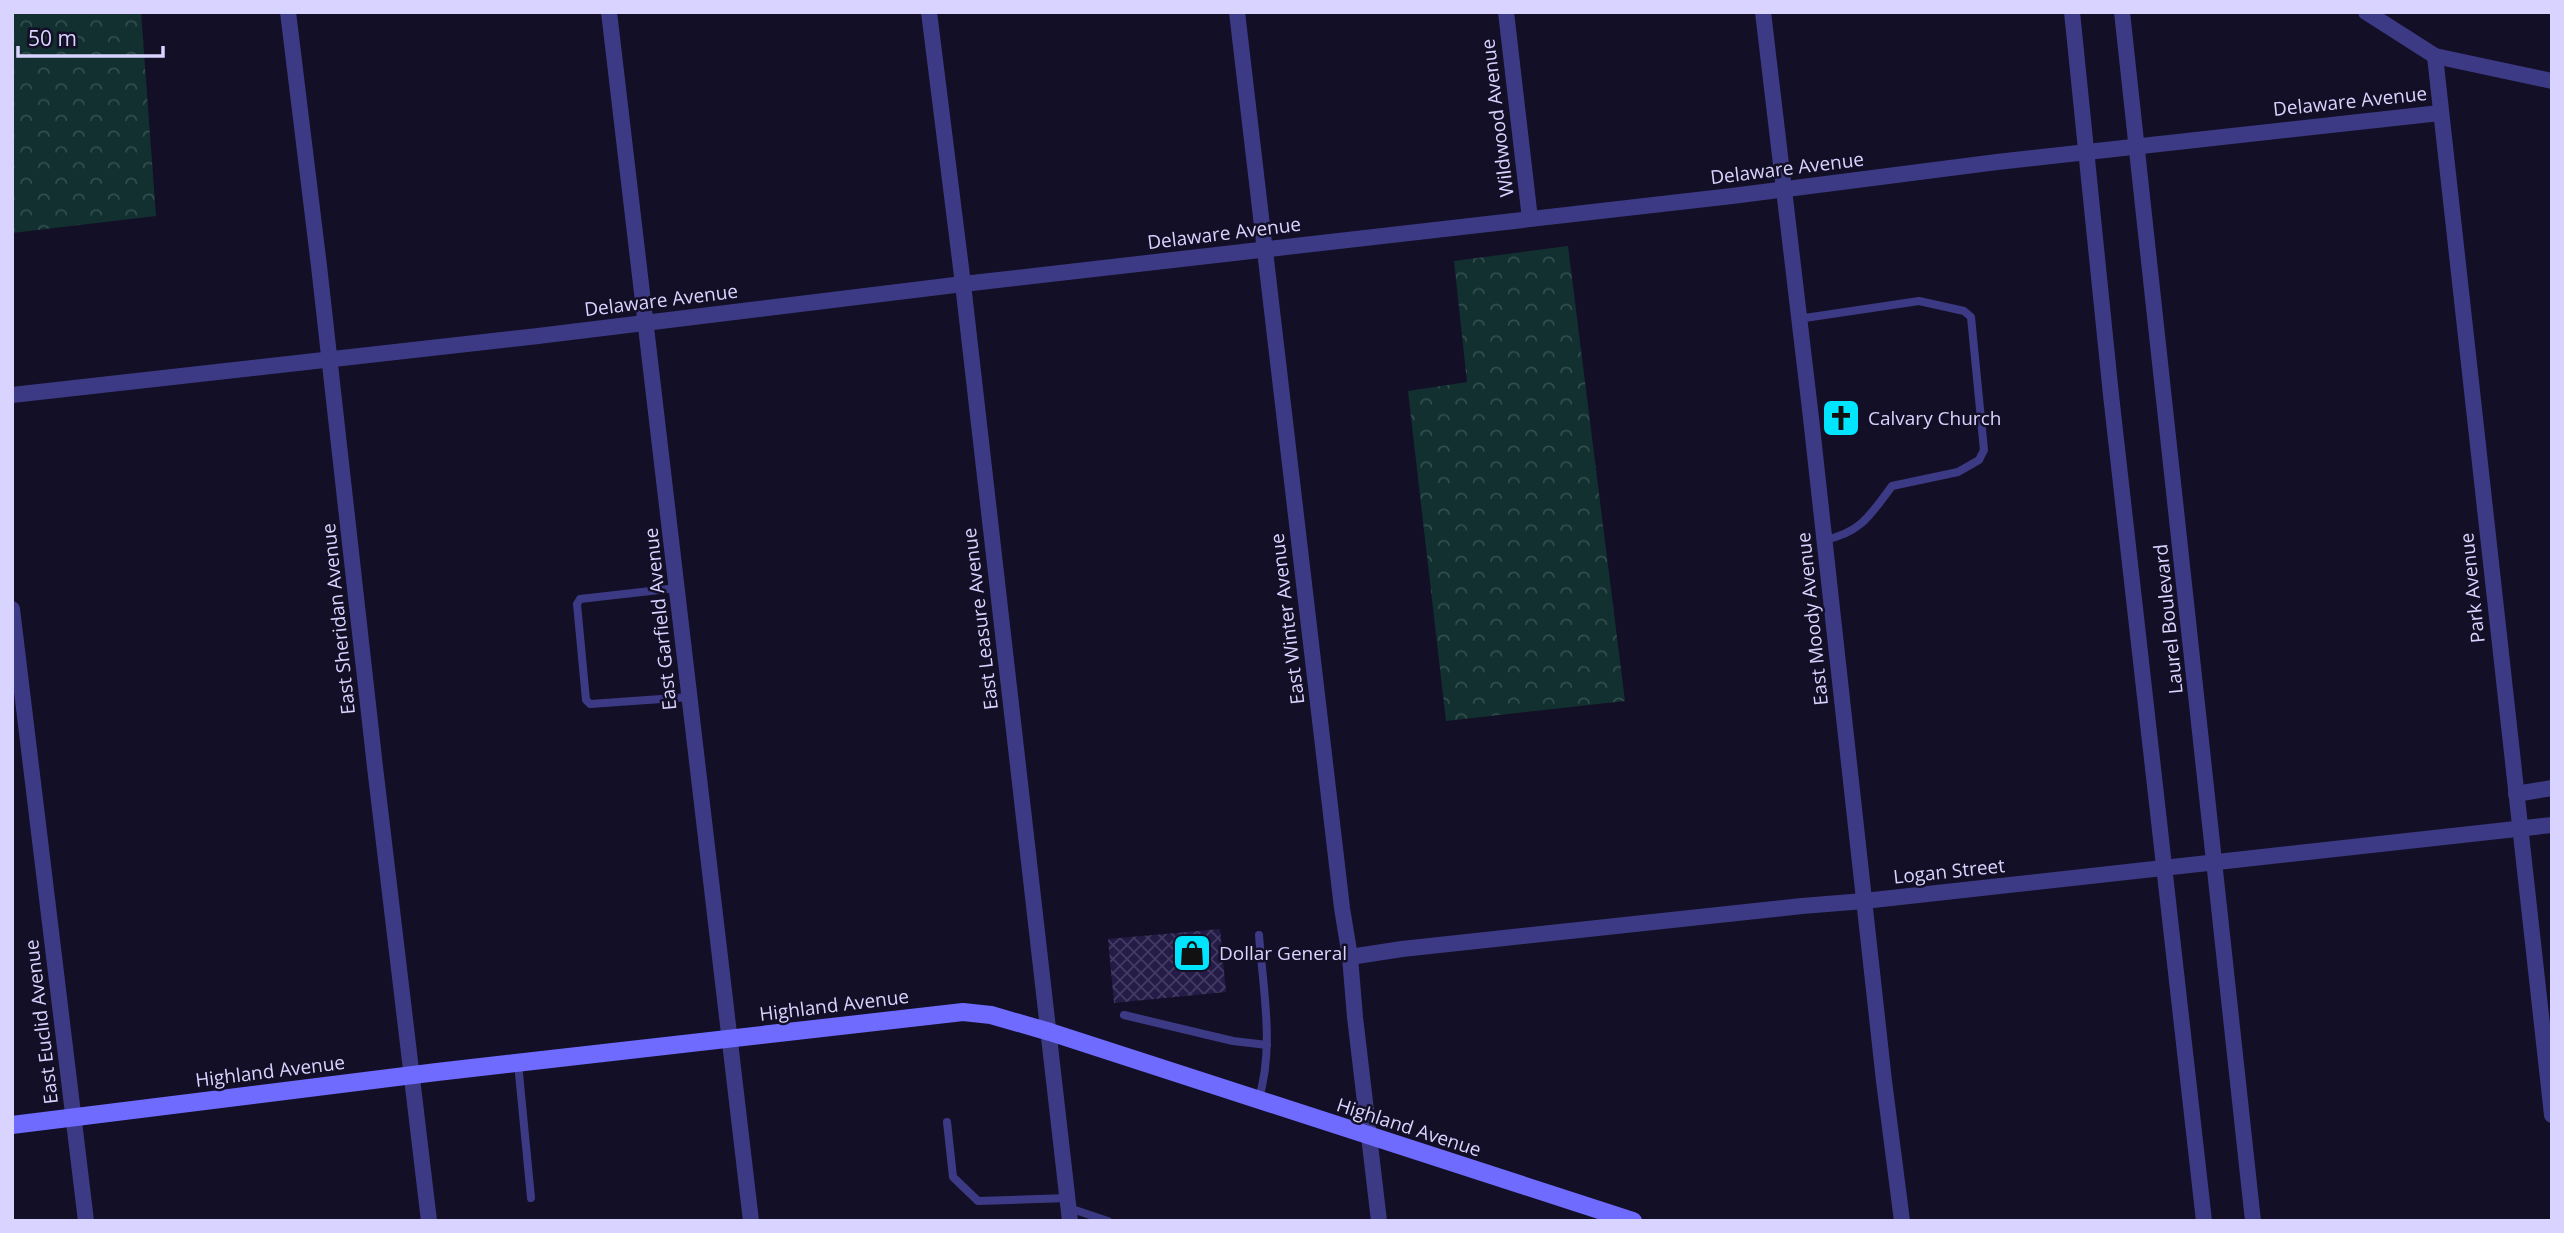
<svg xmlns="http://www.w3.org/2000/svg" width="2564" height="1233" viewBox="0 0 2564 1233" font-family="'Open Sans',sans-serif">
<defs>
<pattern id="forest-crowns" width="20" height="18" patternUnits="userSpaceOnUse" patternTransform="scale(1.75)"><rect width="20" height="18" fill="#12302f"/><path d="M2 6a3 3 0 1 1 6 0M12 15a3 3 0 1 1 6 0" fill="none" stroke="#344d4e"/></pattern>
<pattern id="building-cross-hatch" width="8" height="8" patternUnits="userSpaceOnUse" patternTransform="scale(1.75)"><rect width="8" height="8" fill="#241b47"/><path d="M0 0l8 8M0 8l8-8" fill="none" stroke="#433b63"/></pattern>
</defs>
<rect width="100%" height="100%" fill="#130f26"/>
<!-- forest -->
<g fill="url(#forest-crowns)">
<path d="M12,12H141L156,216L12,233Z"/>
<path d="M1568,246L1625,701L1446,721L1408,391L1467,382L1454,261Z"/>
</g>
<!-- building -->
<path fill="url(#building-cross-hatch)" d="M1220,929L1226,992L1114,1003L1108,939Z"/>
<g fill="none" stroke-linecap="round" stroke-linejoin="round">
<!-- lane -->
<g stroke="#3d3a85" stroke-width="8">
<path d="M1798,319L1919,301L1964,311L1971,317L1984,450L1979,460L1958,472L1892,486C1871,514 1861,533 1824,540"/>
<path d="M677,588L580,599L577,604L586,700L590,704L690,697"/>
<path d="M1124,1015L1233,1041L1267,1045"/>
<path d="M518,1063L531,1198"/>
<path d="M1258,1101C1275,1049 1263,989 1259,935"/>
<path d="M947,1122L953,1177L978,1201L1068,1198"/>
<path d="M1069,1208L1108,1221"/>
</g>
<!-- street -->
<g stroke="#3d3a85" stroke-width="16">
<path d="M288,12L319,266L375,767L429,1221"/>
<path d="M609,12L751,1221"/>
<path d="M929,12L963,284L1070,1221"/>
<path d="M1237,12L1342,908L1350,957L1355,1017L1379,1221"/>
<path d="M1506,12L1530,219"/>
<path d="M1763,12L1811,418L1884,1081L1902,1221"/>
<path d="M2072,12L2111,395L2204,1221"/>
<path d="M2122,12L2253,1221"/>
<path d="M2366,12L2435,56L2552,81"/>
<path d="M2435,56L2552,1115"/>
<path d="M12,395L538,336L963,284L1732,196L1997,162L2440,113"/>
<path d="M12,609L86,1221"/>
<path d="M2516,794L2552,788"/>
<path d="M1350,957L1402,949L1802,906L1864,901L2552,825"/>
</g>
<!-- secondary -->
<path stroke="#6f6bff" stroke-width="18" d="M12,1125L437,1072L963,1012L991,1015L1050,1032L1633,1221"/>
</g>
<!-- icons -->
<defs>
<symbol id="church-square" viewBox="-11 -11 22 22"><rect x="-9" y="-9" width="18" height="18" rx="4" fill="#00e5ff" stroke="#130f26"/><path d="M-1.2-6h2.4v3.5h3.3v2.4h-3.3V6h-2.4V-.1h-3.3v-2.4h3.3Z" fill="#111"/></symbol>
<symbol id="shop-square" viewBox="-11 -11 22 22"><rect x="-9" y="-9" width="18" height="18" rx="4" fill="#00e5ff" stroke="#130f26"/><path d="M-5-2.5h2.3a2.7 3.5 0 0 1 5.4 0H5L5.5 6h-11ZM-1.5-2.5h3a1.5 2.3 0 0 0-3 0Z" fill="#111"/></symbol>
</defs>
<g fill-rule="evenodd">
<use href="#church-square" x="1819" y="396" width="44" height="44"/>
<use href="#shop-square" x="1170" y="931" width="44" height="44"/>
</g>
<g text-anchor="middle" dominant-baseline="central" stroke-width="5" stroke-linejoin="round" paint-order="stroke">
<!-- street labels -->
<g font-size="19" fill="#d9d4ff" stroke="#130f26">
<text transform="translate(2350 101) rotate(-6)">Delaware Avenue</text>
<text transform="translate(1497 118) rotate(-97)">Wildwood Avenue</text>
<text transform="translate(1787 168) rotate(-7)">Delaware Avenue</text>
<text transform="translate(1224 233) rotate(-7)">Delaware Avenue</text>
<text transform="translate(661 300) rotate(-7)">Delaware Avenue</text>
<text transform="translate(2472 588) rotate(-96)">Park Avenue</text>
<text transform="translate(338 619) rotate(-96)">East Sheridan Avenue</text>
<text transform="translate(660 619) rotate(-96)">East Garfield Avenue</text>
<text transform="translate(980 619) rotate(-97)">East Leasure Avenue</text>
<text transform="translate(1287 619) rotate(-97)">East Winter Avenue</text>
<text transform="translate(1812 619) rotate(-96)">East Moody Avenue</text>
<text transform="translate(2168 619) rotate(-96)">Laurel Boulevard</text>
<text transform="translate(1949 871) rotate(-6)">Logan Street</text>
<text transform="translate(834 1005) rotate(-7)">Highland Avenue</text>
<text transform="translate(41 1022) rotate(-97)">East Euclid Avenue</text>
<text transform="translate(270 1071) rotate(-7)">Highland Avenue</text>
<text transform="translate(1409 1127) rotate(18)">Highland Avenue</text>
</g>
<!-- poi labels -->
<g font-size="19" fill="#d9d4ff" stroke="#130f26" text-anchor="start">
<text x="1868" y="418">Calvary Church</text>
<text x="1219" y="953">Dollar General</text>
</g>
</g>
<!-- border -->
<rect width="2564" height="1233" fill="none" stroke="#d9d4ff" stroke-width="28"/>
<!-- scale -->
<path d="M18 46v10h145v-10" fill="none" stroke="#d9d4ff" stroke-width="3.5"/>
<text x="28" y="46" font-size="21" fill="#d9d4ff" stroke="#130f26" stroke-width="5" paint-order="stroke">50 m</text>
</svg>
